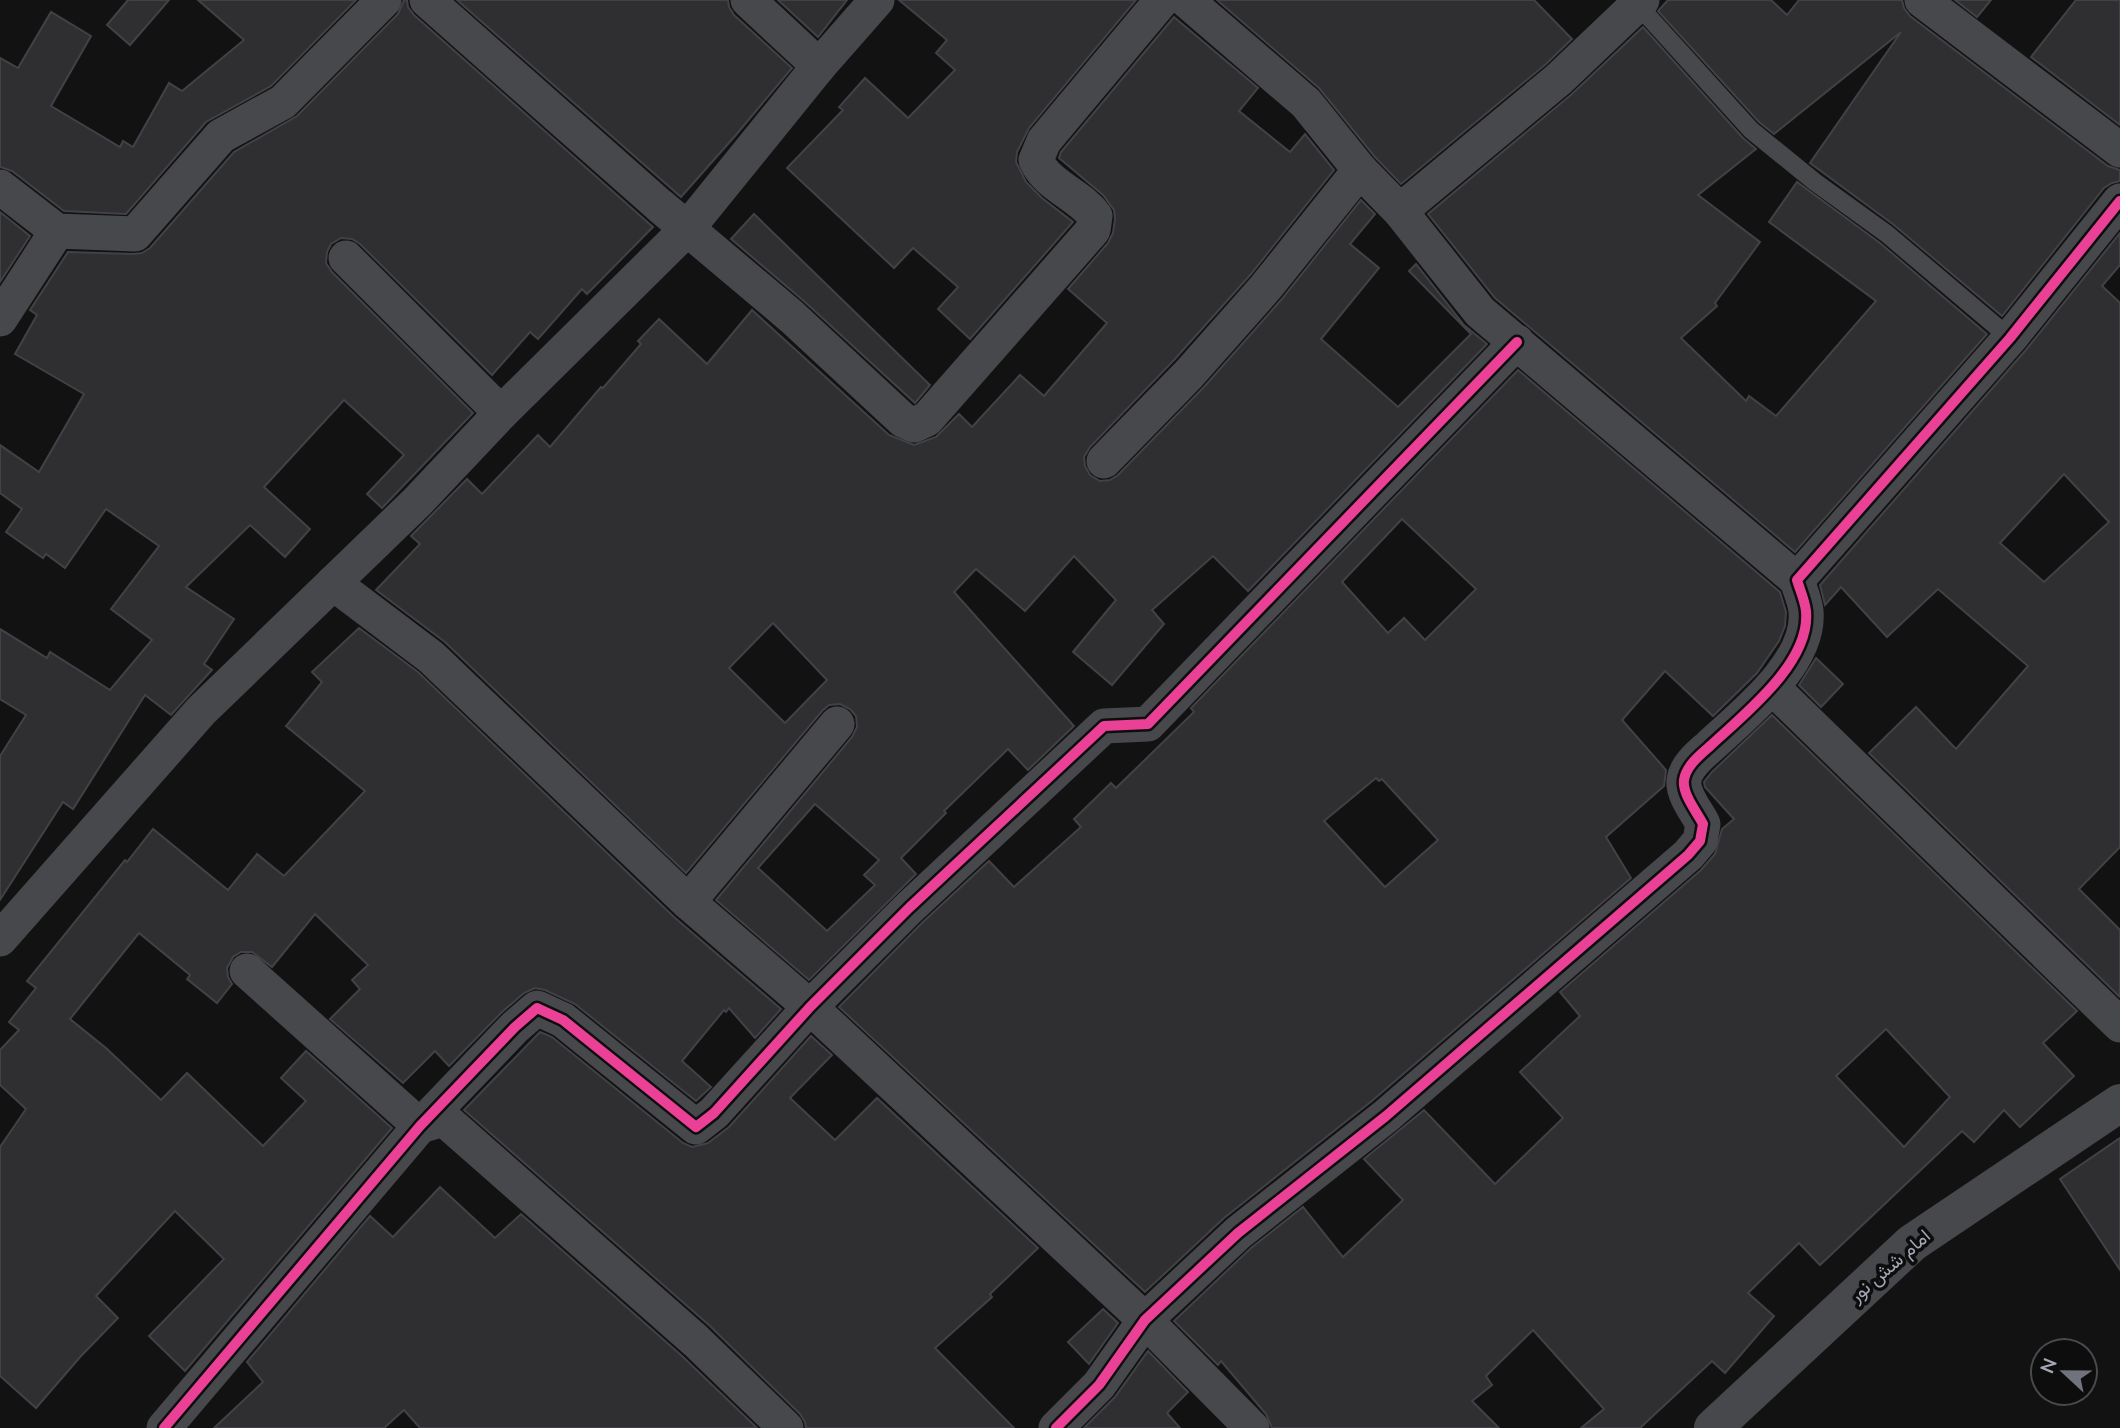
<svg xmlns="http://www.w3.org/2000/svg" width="2120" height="1428" viewBox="0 0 2120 1428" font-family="'Nunito Sans',Vazirmatn,sans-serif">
<rect width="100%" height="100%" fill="#121213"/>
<!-- building -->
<g fill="#2f2f31" stroke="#424246" stroke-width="2" fill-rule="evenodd">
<path d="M128,0H169L130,45L107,25Z"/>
<path d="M198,0H356L271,86L206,122L126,214L64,211L12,171L0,167V58L18,68L51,12L91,36L51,106L120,147L123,141L133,147L169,83L182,91L244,40Z"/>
<path d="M404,0H407L408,7L414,15L653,227L587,294L582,289L538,339L530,332L492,375L360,244L352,239L341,238L331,244L327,252L326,263L332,272L473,413L382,508L367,494L404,455L344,400L264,487L310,529L285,557L250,525L186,587L234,619L204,664L212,670L171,715L145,695L73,809L63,802L0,900V756L26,715L0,699V629L47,658L50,652L110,690L152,640L111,609L159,546L106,509L65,568L46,554L43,558L6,532L22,509L0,493V445L39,472L84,394L15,354L37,315L30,310L68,252L134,254L142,253L150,248L234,152L297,116L398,14Z"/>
<path d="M457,0H728L729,7L734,15L792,68L735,136L681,197Z"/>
<path d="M778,0H847L818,37Z"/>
<path d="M899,0H1136L1029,128L1017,152L1016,162L1026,182L1042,198L1073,222L970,339L938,309L958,287L913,248L894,268L787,168L843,110L839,107L865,78L908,118L955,70L936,53L947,40Z"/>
<path d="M1217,0H1534L1572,39L1546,64L1401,184L1375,157L1319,88Z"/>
<path d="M1668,0H1771L1787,15L1799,0H1902L1904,8L1910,16L2108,166L2120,170V181L2112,183L2104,188L2002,316L1894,225L1810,163L1901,32L1774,134L1759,122L1658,11Z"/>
<path d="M1955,0H1991L1977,17Z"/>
<path d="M2076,0H2120V125L2031,57Z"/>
<path d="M1174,17L1258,88L1239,111L1290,152L1305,134L1334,170L1251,274L1174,360L1090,447L1084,457L1085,466L1090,475L1100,481L1110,480L1118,475L1204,387L1281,300L1361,200L1375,214L1350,244L1379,268L1321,339L1398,407L1471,334L1409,271L1416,264L1464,325L1487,344L1248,591L1213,556L1152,610L1164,624L1112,685L1073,652L1116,600L1074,556L1025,611L976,569L954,592L1074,726L1028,770L1008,749L944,811L946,813L901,858L916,874L809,980L716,900L852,737L857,727L856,716L850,709L840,704L829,705L822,711L686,873L445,642L376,590L420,544L411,536L467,479L482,494L538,435L550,447L601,387L603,388L641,344L638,341L659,319L707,364L752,310L889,435L914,445L936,437L959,414L972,427L1020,375L1044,396L1107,323L1068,289L1108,243L1113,233L1115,219L1114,210L1103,195L1059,158L1061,152ZM773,623L827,680L785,723L729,668ZM815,804L879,860L864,875L875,885L827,931L758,868Z"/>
<path d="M1643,27L1743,138L1756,149L1698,195L1760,242L1715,303L1717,306L1681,338L1746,401L1749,396L1776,416L1876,301L1769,222L1797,182L1880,243L1987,334L1795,552L1495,298L1428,214L1572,94Z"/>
<path d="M0,212L30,236L0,282Z"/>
<path d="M754,214L930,385L915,403L805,302L731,239Z"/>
<path d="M2120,233V265L2102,286L2120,303V847L2079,889L2120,930V997L1869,753L1916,707L1956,749L2028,666L1938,589L1887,637L1841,587L1825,605L1820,585L2025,351ZM2064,474L2109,522L2044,582L2000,543Z"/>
<path d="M1518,370L1780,592L1786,612L1785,626L1779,641L1757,673L1713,716L1665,671L1622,720L1666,770L1664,786L1606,837L1631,878L1373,1100L1224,1218L1145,1292L839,1007L923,922L989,861L1014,887L1081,827L1074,819L1111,783L1116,788L1194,712L1191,708ZM1402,519L1476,589L1425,640L1404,618L1388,633L1342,582ZM1376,778L1379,781L1382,779L1438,840L1385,887L1324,821Z"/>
<path d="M359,628L418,672L674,917L781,1009L755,1038L729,1008L726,1012L724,1010L682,1061L711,1087L696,1101L575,1004L545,990L535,988L524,993L502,1012L449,1066L435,1051L403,1083L330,1019L360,989L352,980L368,965L315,914L272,967L252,952H241L233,957L227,968L228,977L232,984L217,1003L187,979L190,975L139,933L70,1019L106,1048L161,1100L187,1073L263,1146L306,1101L281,1078L306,1051L392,1128L185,1371L149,1336L224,1259L175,1211L96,1296L118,1318L81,1356L36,1408L0,1376V1147L26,1109L0,1085V1050L19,1030L9,1022L36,988L27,981L125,860L127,862L153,829L228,890L257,854L284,876L365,791L286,726L322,682L312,672Z"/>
<path d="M1816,658L1843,684L1821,707L1799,685Z"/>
<path d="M1772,715L2077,1011L2043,1043L2074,1076L2020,1127L2004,1110L1974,1142L1962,1131L1820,1265L1799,1243L1748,1293L1774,1316L1725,1373L1712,1361L1640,1428H1581L1604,1409L1533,1330L1486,1376L1492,1385L1472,1401L1499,1428H1272L1266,1414L1221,1361L1218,1365L1174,1321L1251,1248L1303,1207L1343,1257L1403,1200L1364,1159L1424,1110L1495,1184L1563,1118L1520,1072L1580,1016L1560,992L1701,870L1715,854L1722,829L1734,819L1705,787L1704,782L1712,772ZM1886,1029L1950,1097L1904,1147L1836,1076Z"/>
<path d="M540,1032L552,1037L683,1143L692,1147L708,1143L729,1127L811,1036L832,1055L790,1098L835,1140L877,1098L1038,1248L990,1294L992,1297L935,1348L1014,1428H806L805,1422L800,1414L710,1326L464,1110Z"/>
<path d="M2120,1138V1270L2060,1179Z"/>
<path d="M440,1187L495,1238L521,1214L682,1356L757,1428H420L404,1410L384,1428H214L263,1382L247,1362L370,1216L393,1237Z"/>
<path d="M1103,1309L1118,1323L1089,1364L1068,1342Z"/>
<path d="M1148,1351L1188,1392L1167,1413L1180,1428H1084L1115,1397Z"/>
</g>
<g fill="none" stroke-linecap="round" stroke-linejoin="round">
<!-- service -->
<path stroke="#47484b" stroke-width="18" d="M1637,4L1751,130L1815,182L1887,234L2010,338"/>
<!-- minor -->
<g stroke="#47484b" stroke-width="35">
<path d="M427,0L659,205L792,317L903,420L914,425L927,419L1093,230L1095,216C1079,194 1047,186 1036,160L1044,141L1162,0"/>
<path d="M748,0L819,66"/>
<path d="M1186,0L1306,103L1360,170L1400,211L1559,79L1642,0"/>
<path d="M1922,0L2120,150"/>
<path d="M0,187L57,231L135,234L221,136L283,102L384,0"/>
<path d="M1400,211L1480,312L1797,580"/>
<path d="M346,258L501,413"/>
<path d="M0,319L57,231"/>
<path d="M1104,461L1189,374L1266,287L1360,170"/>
<path d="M333,583L431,657L688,902L810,1007L1145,1320L1252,1428"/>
<path d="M1773,688L2120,1025"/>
<path d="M688,902L837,724"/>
<path d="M0,939L201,711L417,502L501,413L687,229L819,66L877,0"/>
<path d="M247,971L420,1126L444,1119L696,1341L786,1428"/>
<path d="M164,1428L420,1126L515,1027L537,1008L563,1020L696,1127L714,1113L810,1007L909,908L1104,726L1148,724L1517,342"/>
<path d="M1056,1428L1099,1385L1145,1320L1238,1233L1386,1116L1688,855L1700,841L1703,824C1697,812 1682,794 1684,780C1686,766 1700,755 1709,747C1743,715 1811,663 1806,611C1805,601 1800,590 1797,580L2010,338L2120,201"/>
</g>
<!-- tertiary -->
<path stroke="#47484b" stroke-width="38" d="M1713,1428L1912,1243L2120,1103"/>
<defs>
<g id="cycleway">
<path d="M164,1428L420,1126L515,1027L537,1008L563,1020L696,1127L714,1113L810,1007L909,908L1104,726L1148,724L1517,342"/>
<path d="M1056,1428L1099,1385L1145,1320L1238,1233L1386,1116L1688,855L1700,841L1703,824C1697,812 1682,794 1684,780C1686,766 1700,755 1709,747C1743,715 1811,663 1806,611C1805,601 1800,590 1797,580L2010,338L2120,201"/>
</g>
</defs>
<!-- cycleway casing -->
<use href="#cycleway" stroke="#0d0d0e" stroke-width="15"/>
<!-- cycleway -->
<use href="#cycleway" stroke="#ea4096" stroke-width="10"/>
</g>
<g text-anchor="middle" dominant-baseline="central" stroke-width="7" stroke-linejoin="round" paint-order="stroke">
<!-- street labels -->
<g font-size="19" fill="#a3a6b4" stroke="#0d0d0e">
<text transform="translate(1890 1266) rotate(-41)">امام شش نور</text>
</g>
</g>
<!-- north arrow -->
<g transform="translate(2064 1372) rotate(292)"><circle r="33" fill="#0d0d0e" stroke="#494a50" stroke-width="2"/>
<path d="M0-5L12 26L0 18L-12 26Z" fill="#70727c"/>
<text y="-10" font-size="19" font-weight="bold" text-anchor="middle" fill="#a3a6b4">N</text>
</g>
</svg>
